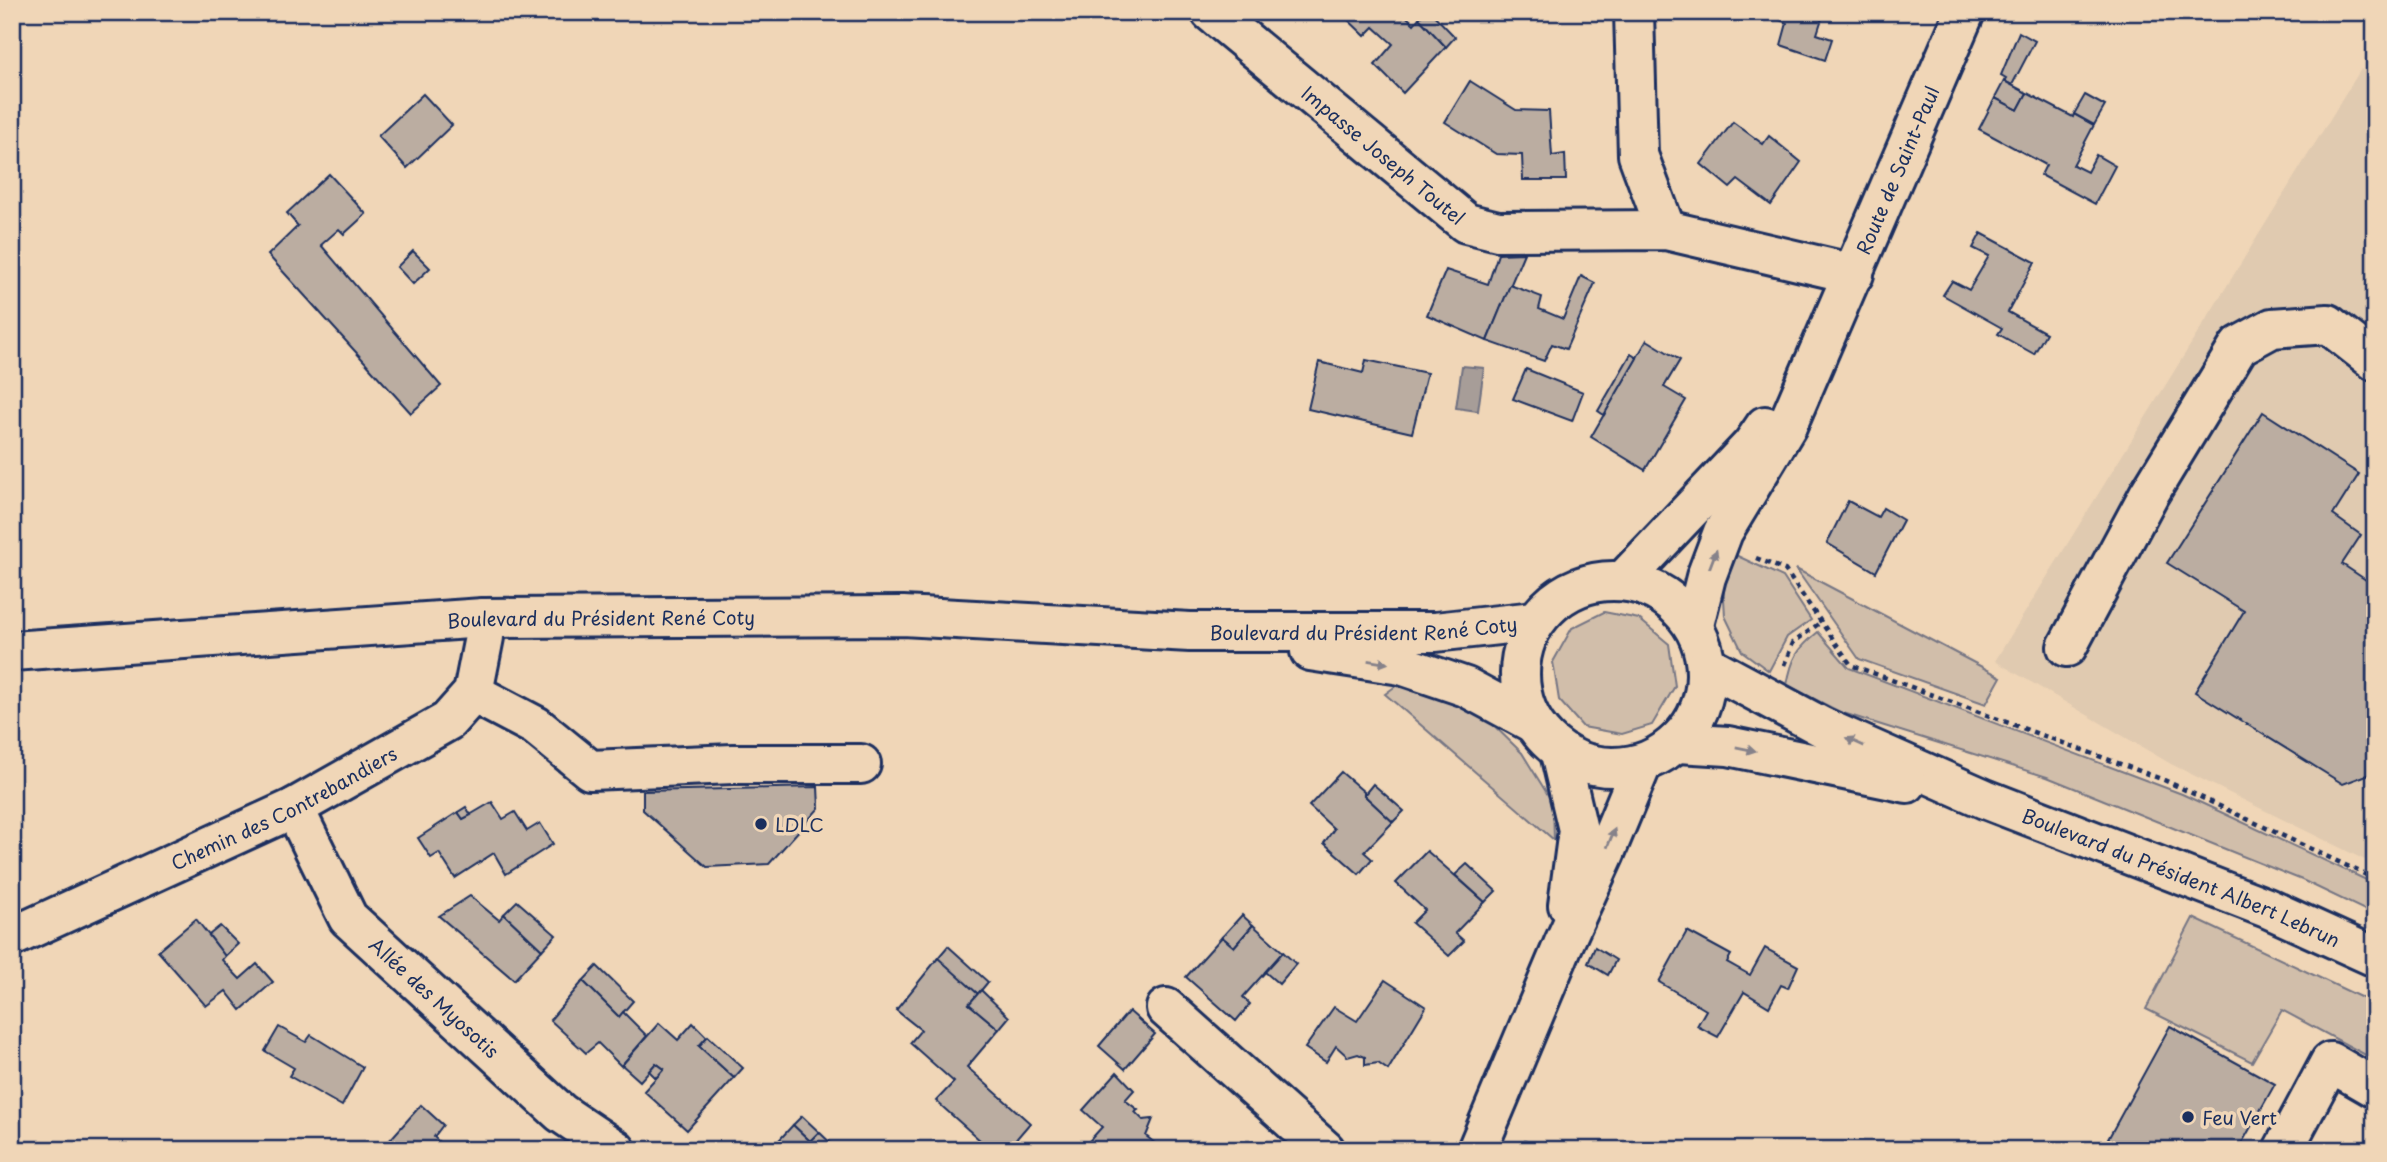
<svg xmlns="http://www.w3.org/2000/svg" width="2387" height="1162" viewBox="0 0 2387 1162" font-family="'Playpen Sans',sans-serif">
<rect width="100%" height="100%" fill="#f0d6b7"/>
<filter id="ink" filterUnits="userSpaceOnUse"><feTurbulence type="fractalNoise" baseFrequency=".0143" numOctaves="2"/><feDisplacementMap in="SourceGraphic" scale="14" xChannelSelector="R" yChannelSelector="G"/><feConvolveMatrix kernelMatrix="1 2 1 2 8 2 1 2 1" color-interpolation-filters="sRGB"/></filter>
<g filter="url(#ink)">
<!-- built -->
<path fill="#e0cab0" d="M2361,69L2375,81V865L2171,764L1995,661Z"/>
<!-- green -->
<g fill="#d1beaa" stroke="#767684" stroke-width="2">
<path d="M1731,553L1783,577L1811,620L1787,637L1769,671L1742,651L1725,616L1723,581Z"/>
<path d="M1796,569L2001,677L1986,704L1859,659Z"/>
<path d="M1604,612L1639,619L1669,644L1675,686L1652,725L1622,734L1583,727L1559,700L1553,662L1572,628Z"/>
<path d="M1818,632L1849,668L2182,794L2375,884V915L2302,880L2047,777L1840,712L1787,685C1792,658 1797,649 1818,632Z"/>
<path d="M1401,682L1478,710L1522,753L1553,803L1554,840L1385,694Z"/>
<path d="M2193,918L2375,1004V1060L2282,1010L2252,1062L2146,1009Z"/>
</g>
<!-- water -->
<path fill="#a79d98" stroke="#6f7181" stroke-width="2" d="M1462,366L1484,368L1478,411L1456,408Z"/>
<!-- building -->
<g fill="#bbada1" stroke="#1b2f5e" stroke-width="2">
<path d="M1340,12H1402L1414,24L1419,18L1446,47L1403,93L1375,65L1393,44L1374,27L1365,36Z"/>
<path d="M1425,12H1431L1455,37L1446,47L1419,18Z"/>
<path d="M1761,12H1824L1817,34L1832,39L1825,60L1781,45L1787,23Z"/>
<path d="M2019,32L2035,41L2012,85L2004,81L2006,78L2001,75Z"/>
<path d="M1470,81L1516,110L1549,111L1552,156L1565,154L1566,180H1523L1522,155L1496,154L1445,122Z"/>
<path d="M2004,81L2027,93L2018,110L1995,98Z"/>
<path d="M2027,93L2073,117L2074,114L2094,125L2073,165L2087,172L2096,155L2115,166L2095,204L2041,175L2046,165L1979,129L1995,98L2018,110Z"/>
<path d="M423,94L452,125L407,168L378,136Z"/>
<path d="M2085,95L2105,106L2094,125L2074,114Z"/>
<path d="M1733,122L1763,144L1769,136L1801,162L1771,205L1738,180L1730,188L1701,164Z"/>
<path d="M329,174L366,214L344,234L339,229L321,245L441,386L411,413L268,255L298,226L287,213Z"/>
<path d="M1981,233L2035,262L2008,312L2046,333L2034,354L1998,334L2002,328L1943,295L1952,281L1969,290L1989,256L1973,248Z"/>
<path d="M413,251L430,268L413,284L397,267Z"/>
<path d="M1524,253L1487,341L1427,315L1446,270L1488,284L1498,254Z"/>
<path d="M1581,276L1595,283L1566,349L1552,344L1544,361L1487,341L1510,285L1542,297L1539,309L1563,319Z"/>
<path d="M1647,340L1680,360L1664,387L1686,400L1645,470L1591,437Z"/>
<path d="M1631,354L1637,358L1604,415L1598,411Z"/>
<path d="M1366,360L1427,373L1412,433L1308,409L1319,362L1363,373Z"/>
<path d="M1526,369L1583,392L1572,421L1513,399Z"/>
<path d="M2263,412L2359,474L2333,515L2361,535L2342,564L2375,586V772L2343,784L2195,692L2244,611L2167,563Z"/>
<path d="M1848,501L1878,517L1883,508L1903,520L1876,572L1827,543Z"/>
<path d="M1341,772L1364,792V795L1393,822L1364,852L1372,859L1359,874L1324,843L1334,829L1309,806Z"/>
<path d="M1373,784L1404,811L1393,822L1364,795Z"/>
<path d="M818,787L819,808L769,864L707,867L643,810V791Z"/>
<path d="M492,802L503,819L515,812L527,831L540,823L553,844L506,874L494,853L455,878L439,853L431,858L418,838L458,812L463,819Z"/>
<path d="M466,807L471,815L463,819L458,812Z"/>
<path d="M1427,851L1485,902L1455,933L1464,941L1449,956L1412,923L1425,910L1396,883Z"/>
<path d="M1467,864L1496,891L1485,902L1455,875Z"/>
<path d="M470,896L499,920L504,914L542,950L514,980L439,916Z"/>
<path d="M517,901L556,935L542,950L504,914Z"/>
<path d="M1242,915L1253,925L1234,947L1222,937Z"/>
<path d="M196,919L225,956L222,960L240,979L257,964L273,982L241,1010L226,991L206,1006L158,951Z"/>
<path d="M1253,925L1283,952L1243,997L1250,1004L1236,1021L1186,977L1222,937L1234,947Z"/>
<path d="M220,926L238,944L225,956L209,935Z"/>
<path d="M1687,931L1731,955L1727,962L1750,975L1765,948L1798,966L1788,988L1781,985L1769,1007L1744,992L1718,1037L1697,1026L1706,1010L1659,982Z"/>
<path d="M948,946L988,982L978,994L937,959Z"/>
<path d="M1595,947L1616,960L1608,975L1588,963Z"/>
<path d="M1283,952L1296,964L1279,984L1265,972Z"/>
<path d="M938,958L978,994L969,1004L999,1029L967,1067L1030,1123L1007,1150H991L936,1101L954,1082L910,1043L921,1030L896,1010Z"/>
<path d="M597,966L633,1001L619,1017L583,981Z"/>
<path d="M1385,980L1426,1007L1388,1070L1378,1063L1365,1065V1057L1358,1054L1348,1057L1336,1046L1326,1062L1305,1048L1334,1007L1357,1021Z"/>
<path d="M583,981L619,1017L623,1012L647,1036L621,1066L598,1043L586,1053L550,1020Z"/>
<path d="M981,990L1009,1017L999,1029L969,1004Z"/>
<path d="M1129,1011L1155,1034L1125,1069L1099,1046Z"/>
<path d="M659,1023L678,1040L693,1023L707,1037L699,1046L734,1078L687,1130L644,1091L664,1069L656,1063L640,1081L622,1065Z"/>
<path d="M2170,1026L2275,1084L2238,1150H2102Z"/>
<path d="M279,1027L306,1042L311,1035L363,1067L342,1106L289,1076L294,1068L265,1051Z"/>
<path d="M708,1036L743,1068L734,1078L699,1046Z"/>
<path d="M656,1063L664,1069L656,1078L649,1071Z"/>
<path d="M1117,1072L1134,1090L1125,1100L1138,1110L1135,1112L1143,1120L1153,1119L1146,1136L1157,1145L1153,1150H1081L1102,1127L1083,1110Z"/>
<path d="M421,1105L443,1125L434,1137L447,1150H381Z"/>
<path d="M802,1116L819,1132L810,1141L793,1125Z"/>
<path d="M793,1125L810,1141L819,1132L838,1150H770Z"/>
<path d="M1525,1141L1536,1146L1534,1150H1521Z"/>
</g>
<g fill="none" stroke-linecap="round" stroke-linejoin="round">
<defs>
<g id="minor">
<path id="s1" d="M1211,12L1466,223L1498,231L1666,230L1854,274"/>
<path d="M1634,12L1638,155L1666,230"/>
<path d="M1625,579L1752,445L1765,426"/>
<path id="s2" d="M1694,625L1706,577L1723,532L1787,426L1965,12"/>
<path d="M2067,647L2149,494L2239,346L2272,328L2328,324L2375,361"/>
<path d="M473,693L536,726L590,770L733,764H861"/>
<path d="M1560,753L1578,830L1568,905"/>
<path id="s3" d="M294,808L348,918L561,1113L616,1150"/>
<path id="s4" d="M12,937L294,808L448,721L473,693L484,637L483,618"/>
<path d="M1166,1008L1325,1150"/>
<path d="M1477,1150L1563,945L1605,853L1642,764"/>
<path d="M2283,1150L2330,1062L2375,1088"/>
</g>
<g id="major">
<circle cx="1613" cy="674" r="93"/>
<path id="s5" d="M12,651L483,618L903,616L1190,632H1435L1535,621"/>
<path d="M1310,651L1401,665L1466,687L1531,722"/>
<path id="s6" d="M1707,665L1822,727L1985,799L2267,908L2375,957"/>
<path d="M1678,743L1728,746L1907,783"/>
</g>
</defs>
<!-- minor casing -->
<use href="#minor" stroke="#1b2f5e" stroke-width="44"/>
<!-- major casing -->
<use href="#major" stroke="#1b2f5e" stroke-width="44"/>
<!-- path -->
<g stroke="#1b2f5e" stroke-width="4.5" stroke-dasharray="5 5" stroke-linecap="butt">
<path d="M1756,558L1785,570L1851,665L2164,780L2375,879"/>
<path d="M1784,665L1793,643L1821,622"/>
</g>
<!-- minor -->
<use href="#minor" stroke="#f0d6b7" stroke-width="38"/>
<!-- major -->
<use href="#major" stroke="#f0d6b7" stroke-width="38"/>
</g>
<!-- one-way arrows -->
<defs><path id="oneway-solid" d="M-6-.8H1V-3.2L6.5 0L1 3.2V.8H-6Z" transform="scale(1.75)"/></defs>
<g fill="#86828a">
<use href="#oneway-solid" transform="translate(1713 559) rotate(-69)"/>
<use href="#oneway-solid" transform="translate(1378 662) rotate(9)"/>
<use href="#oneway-solid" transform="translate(1855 742) rotate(-156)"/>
<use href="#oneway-solid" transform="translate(1746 749) rotate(11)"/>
<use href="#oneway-solid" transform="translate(1611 838) rotate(-68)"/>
</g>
</g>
<!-- markers -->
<g fill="#1b2f5e" stroke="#f0d6b7" stroke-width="2.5">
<circle cx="761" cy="824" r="7"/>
<circle cx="2188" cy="1117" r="7"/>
</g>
<g text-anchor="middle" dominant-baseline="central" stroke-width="7" stroke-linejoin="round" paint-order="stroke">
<!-- street labels -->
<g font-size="19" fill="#1b2f5e" stroke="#f0d6b7">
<text stroke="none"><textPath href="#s1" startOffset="224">Impasse Joseph Toutel</textPath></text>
<text stroke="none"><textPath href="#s2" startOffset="500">Route de Saint-Paul</textPath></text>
<text stroke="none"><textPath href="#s5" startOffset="590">Boulevard du Président René Coty</textPath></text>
<text stroke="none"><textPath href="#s5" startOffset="1353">Boulevard du Président René Coty</textPath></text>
<text stroke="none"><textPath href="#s4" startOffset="301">Chemin des Contrebandiers</textPath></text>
<text stroke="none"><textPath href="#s6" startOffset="520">Boulevard du Président Albert Lebrun</textPath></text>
<text stroke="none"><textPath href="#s3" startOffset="240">Allée des Myosotis</textPath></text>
</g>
<!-- poi labels -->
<g font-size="19" fill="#1b2f5e" stroke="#f0d6b7" text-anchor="start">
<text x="775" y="824">LDLC</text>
<text x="2202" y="1117">Feu Vert</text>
</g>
</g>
<!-- margin -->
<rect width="2387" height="1162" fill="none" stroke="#f0d6b7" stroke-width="42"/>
<rect x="21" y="21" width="2345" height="1120" fill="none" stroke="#1b2f5e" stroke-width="2.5" filter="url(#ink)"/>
</svg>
